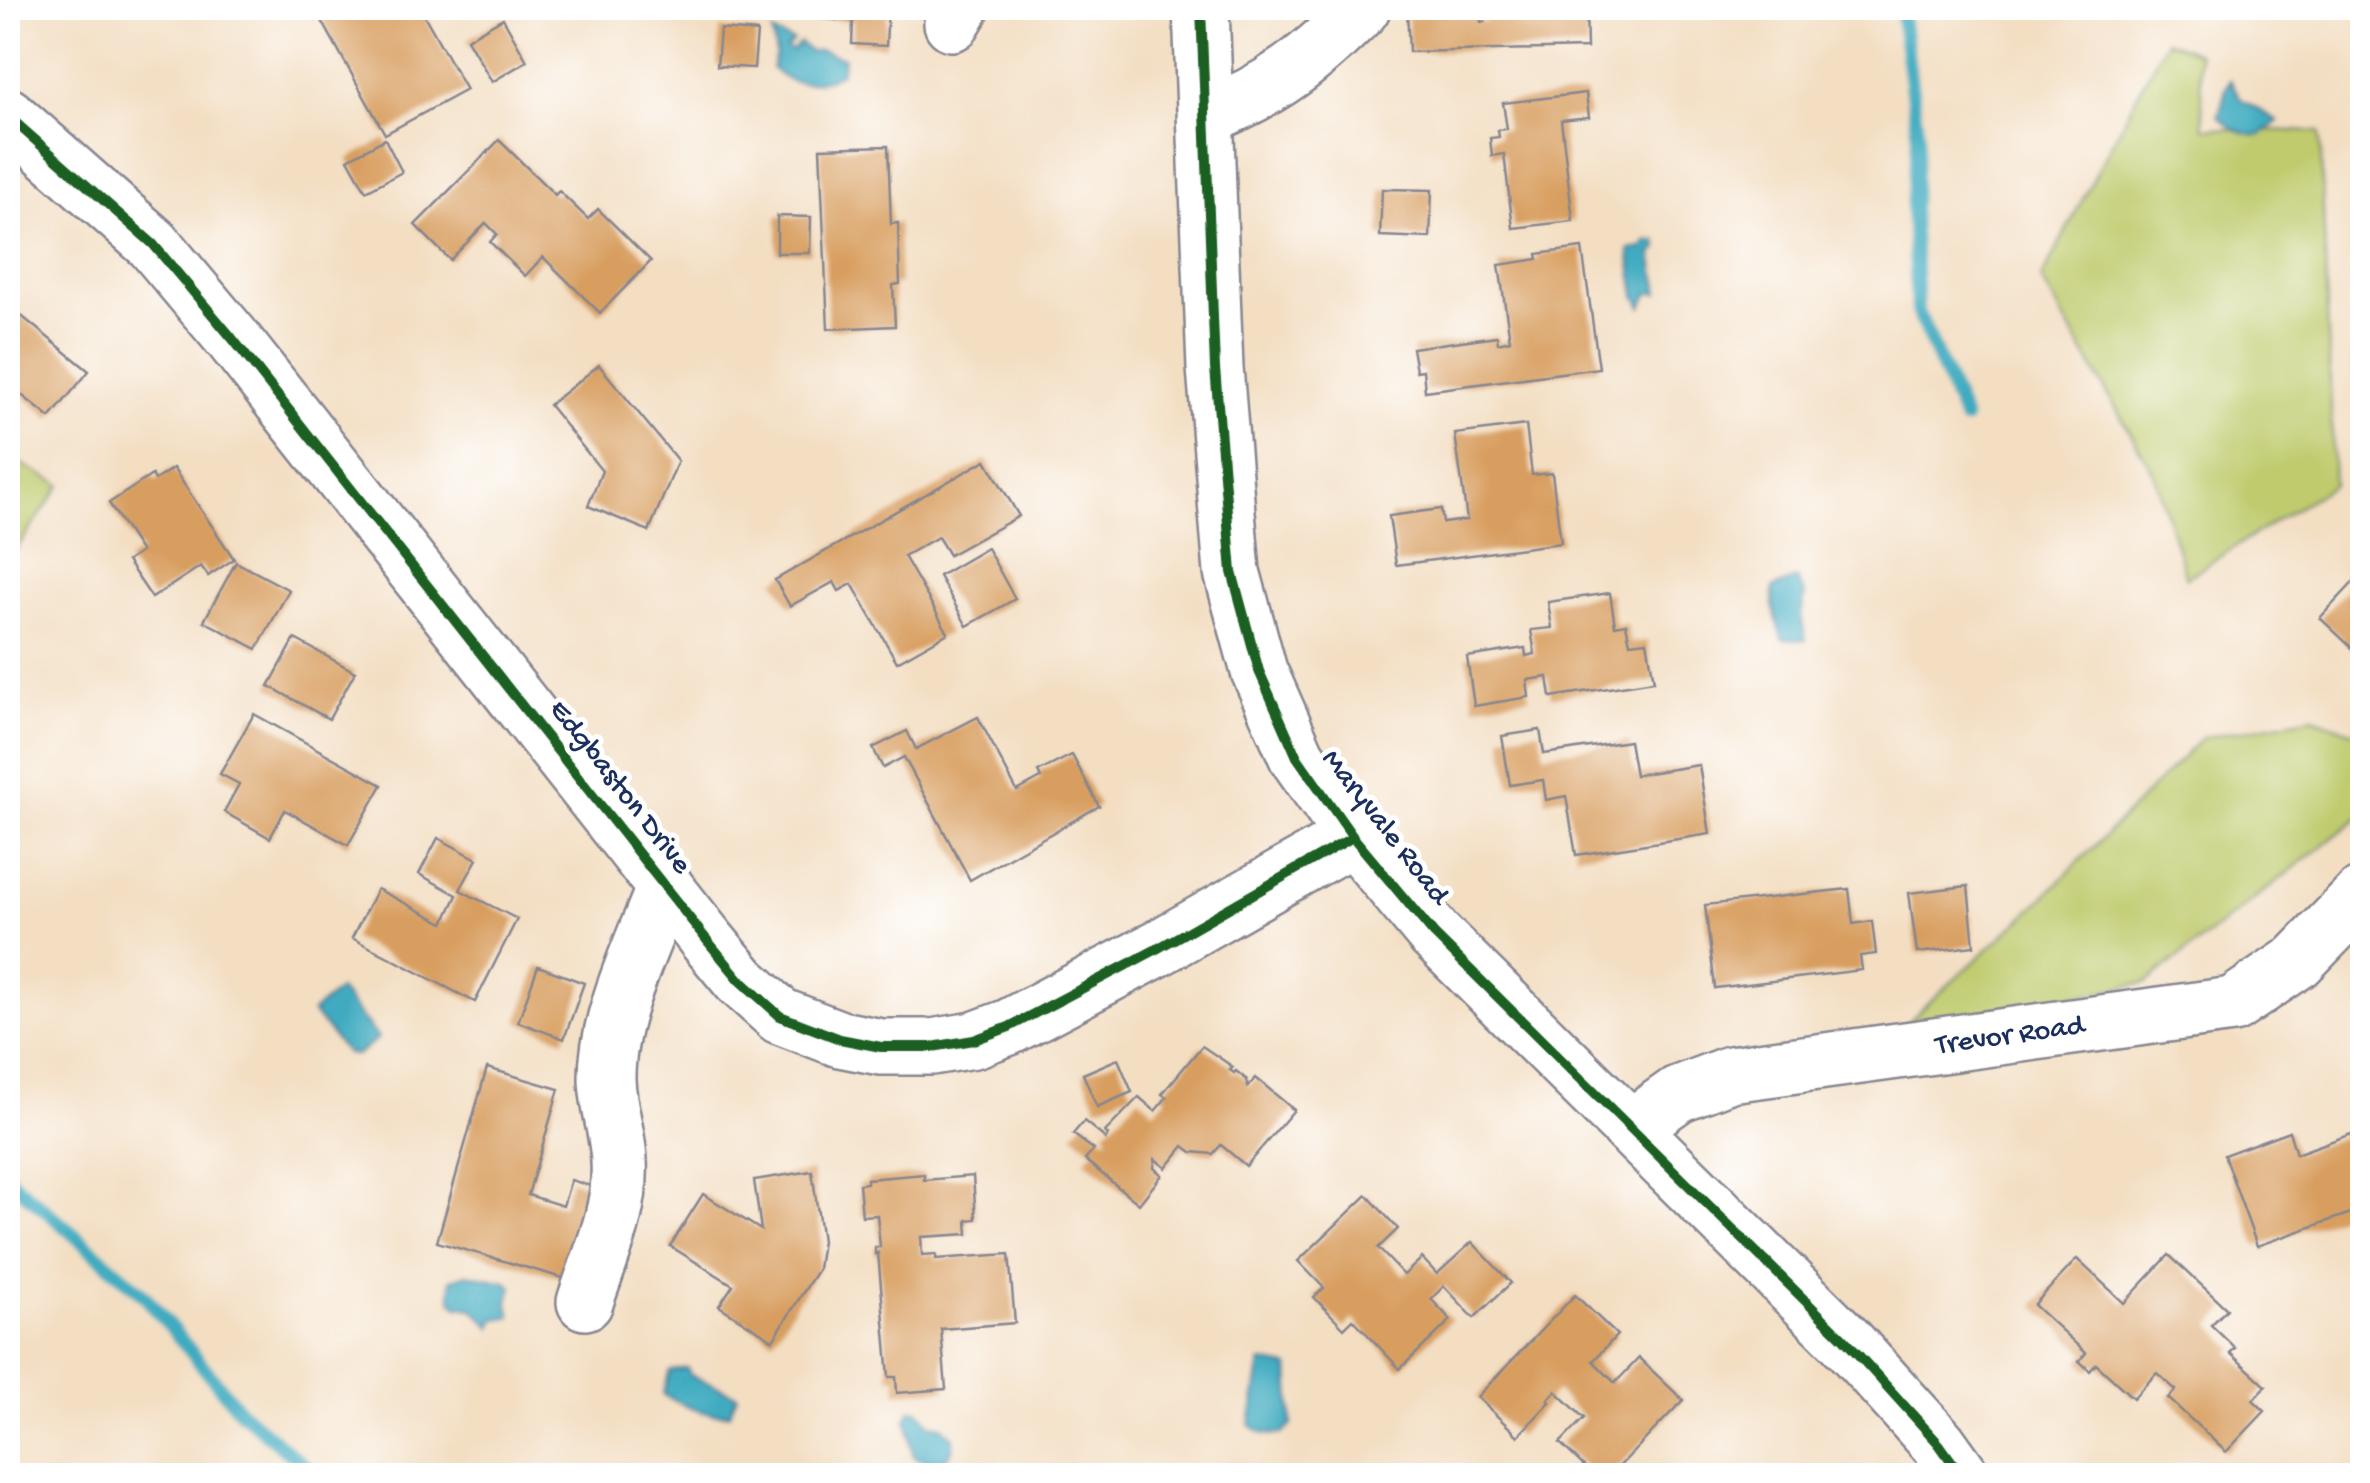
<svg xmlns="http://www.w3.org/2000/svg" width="2370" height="1483" viewBox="0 0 2370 1483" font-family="'Gochi Hand',sans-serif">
<rect width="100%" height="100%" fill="#fff"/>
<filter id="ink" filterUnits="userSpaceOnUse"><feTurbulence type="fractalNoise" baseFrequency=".01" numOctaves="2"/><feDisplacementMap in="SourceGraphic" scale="20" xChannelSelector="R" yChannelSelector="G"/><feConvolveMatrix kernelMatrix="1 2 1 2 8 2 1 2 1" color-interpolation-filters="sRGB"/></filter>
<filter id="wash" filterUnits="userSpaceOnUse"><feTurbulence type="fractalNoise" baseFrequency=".0048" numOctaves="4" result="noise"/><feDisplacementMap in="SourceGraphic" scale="40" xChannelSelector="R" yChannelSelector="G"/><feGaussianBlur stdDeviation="2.25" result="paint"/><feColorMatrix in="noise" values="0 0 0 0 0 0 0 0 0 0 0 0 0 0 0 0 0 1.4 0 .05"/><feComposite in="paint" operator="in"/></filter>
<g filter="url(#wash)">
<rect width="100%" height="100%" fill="#f3dec2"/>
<!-- green -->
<g fill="#bfcb6d" stroke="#6d7d66" stroke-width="2.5">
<path d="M2166,40L2198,53L2204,128L2320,132L2334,484L2186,578L2155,475L2041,279Z"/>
<path d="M8,457L61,485L8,561Z"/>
<path d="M2313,717L2362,735V815L2146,983L1900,1029L2029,912L2202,738Z"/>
</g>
<!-- water -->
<g fill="#41abc0" stroke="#2e6d8f" stroke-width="2.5">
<path d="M772,33L793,41L786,48L792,51L800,43L810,52L820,50L844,58L841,73C819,85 789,88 772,68L776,54Z"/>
<path d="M2230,80L2241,99L2278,121L2261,135C2241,134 2231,129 2218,115C2225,103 2222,92 2230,80Z"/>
<path d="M1647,241H1657L1658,249L1652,254L1659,293H1649L1642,307L1636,295L1629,250L1643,248Z"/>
<path d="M1796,579L1805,595L1801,615L1806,640L1782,639L1773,606V588Z"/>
<path d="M339,990L378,1038L357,1055L347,1054L312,1012Z"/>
<path d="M466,1274L507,1282L512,1287L508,1303L511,1317L495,1319L492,1327L472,1308L458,1306L451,1299V1280Z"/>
<path d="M1261,1362L1289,1367L1292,1425L1282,1434C1268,1435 1260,1435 1250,1424Z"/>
<path d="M687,1368L690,1375L737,1395L730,1413C706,1417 682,1406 663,1394L670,1371Z"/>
<path d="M911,1410H919L930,1424L942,1426L953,1437C954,1453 949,1460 933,1465L914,1457C909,1443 912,1435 906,1419Z"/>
</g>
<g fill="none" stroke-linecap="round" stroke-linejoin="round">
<!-- stream -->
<g stroke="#41abc0" stroke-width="14">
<path d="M1901,8L1918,137L1912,208L1917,310L1964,419"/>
<path d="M8,1178L144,1295L240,1411L316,1476"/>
</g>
</g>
<g id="blocks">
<!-- building -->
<g fill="#d89e5e">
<path d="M315,8H371L376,16L391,8H420L466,90L385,134Z"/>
<path d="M759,8H888L886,46L852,44L853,21L758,15Z"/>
<path d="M1407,8H1480L1481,22H1485V8H1586L1587,48L1409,52Z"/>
<path d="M503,18L527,61L492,82L467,39Z"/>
<path d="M720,29L757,32L754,68L717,66Z"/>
<path d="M1586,93L1589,117L1561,120L1573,221L1513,228L1504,154L1492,156L1490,138L1499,137L1498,130L1507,129L1503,103Z"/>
<path d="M385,139L402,172L366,191L348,159Z"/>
<path d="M499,140L555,195L559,191L588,219L598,209L651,261L600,313L543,257L525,276L490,242L497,234L486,223L450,260L415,225Z"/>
<path d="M888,146L891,224L898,223L900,284L893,285L895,326L828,329L820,148Z"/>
<path d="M1382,189L1432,190L1430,238L1380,236Z"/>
<path d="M777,216L811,217L810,253H777Z"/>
<path d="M1582,248L1599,368L1425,391L1423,370L1416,371L1412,348L1497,336L1498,343L1510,340L1499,265L1538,259L1537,254Z"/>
<path d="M8,305L89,371L50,418L8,384Z"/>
<path d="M599,365L678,461L649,531L588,506L602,471L549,405Z"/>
<path d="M1526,425L1532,475L1552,473L1561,543L1396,565L1389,516L1441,509L1443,523L1467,520L1455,434Z"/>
<path d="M986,460L1019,516L949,555L938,537L904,556L948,633L897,662L852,584L839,591L834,582L790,606L775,580Z"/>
<path d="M173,468L234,559L208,576L201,566L152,598L127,561L141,552L109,503L152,475L155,480Z"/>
<path d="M987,548L1015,599L967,626L939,576Z"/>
<path d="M236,562L289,590L257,649L204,621Z"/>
<path d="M2362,573V650L2357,645L2353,649L2320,618Z"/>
<path d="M1610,593L1615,626L1626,624L1630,643L1647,641L1654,681L1551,697L1548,677L1527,680L1529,697L1474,706L1467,657L1525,648L1526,656L1535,654L1531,630L1552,628L1548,602Z"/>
<path d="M295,639L355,672L329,719L269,686Z"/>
<path d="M254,714L382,785L348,845L285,810L270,838L224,812L239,784L220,774Z"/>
<path d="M978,717L1017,791L1041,778L1038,772L1072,755L1099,806L970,880L904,757L883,768L873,748L907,731L916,749Z"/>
<path d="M1540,730L1544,754L1629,741L1635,775L1699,765L1710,834L1576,855L1566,796L1546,800L1543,780L1510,785L1502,736Z"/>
<path d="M438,838L477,859L460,890L517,919L475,1002L352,938L377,889L444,923L457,895L419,874Z"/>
<path d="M1968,886L1974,946L1917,953L1909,893Z"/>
<path d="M1849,889L1853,924L1872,921L1876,954L1860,956L1862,970L1715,988L1705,905Z"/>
<path d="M538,966L584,983L564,1039L518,1022Z"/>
<path d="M1202,1046L1233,1067L1230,1070L1234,1073L1236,1071L1247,1080L1248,1087L1256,1078L1294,1110L1246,1166L1221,1145L1213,1154L1192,1152L1184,1146L1166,1168L1155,1159L1154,1168L1162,1175L1139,1204L1085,1160L1094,1150L1073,1134L1084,1121L1106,1139L1108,1135L1105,1132L1139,1097L1155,1111L1167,1097L1162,1094Z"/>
<path d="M1118,1059L1132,1092L1097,1107L1083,1074Z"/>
<path d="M487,1068L559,1089L528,1195L563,1206L571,1180L611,1192L584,1284L437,1242Z"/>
<path d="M2362,1130V1209L2257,1246L2224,1155L2289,1131L2296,1154Z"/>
<path d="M812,1171L822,1241L818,1269L773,1340L719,1306L733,1285L670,1246L703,1194L761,1230L754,1180Z"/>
<path d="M924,1174V1180L973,1176L976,1219L967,1220L968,1234L921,1237L922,1255L936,1254V1259L1009,1254L1015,1323L941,1329L946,1389L897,1393L896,1377H889L878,1253L875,1254V1247H880L877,1215L862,1216L859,1184L867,1183V1179Z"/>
<path d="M1367,1195L1398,1229L1378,1248L1404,1275L1422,1258L1437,1274L1472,1242L1511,1283L1474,1318L1444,1286L1431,1299L1451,1320L1400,1369L1353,1319L1344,1328L1314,1297L1324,1288L1298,1261Z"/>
<path d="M2169,1255L2227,1309L2211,1325L2235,1348L2230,1353L2266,1386L2253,1400L2265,1411L2226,1452L2168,1398L2176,1390L2157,1373L2133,1398L2096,1364L2090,1371L2079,1361L2086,1353L2034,1305L2077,1259L2124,1303Z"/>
<path d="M1575,1295L1617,1335L1593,1361L1615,1383L1639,1358L1683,1400L1610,1476H1594L1560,1443L1584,1418L1556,1391L1548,1400L1550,1402L1518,1436L1477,1397Z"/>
</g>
</g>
</g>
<g filter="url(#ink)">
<use href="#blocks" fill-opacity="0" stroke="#878690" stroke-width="2.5"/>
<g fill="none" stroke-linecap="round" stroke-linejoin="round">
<defs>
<g id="minor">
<path d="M1201,8L1215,368L1232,572L1259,671L1297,757L1353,837L1434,934L1844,1339L1939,1444L1962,1476"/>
<path d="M952,23L961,8"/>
<path d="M8,116L153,244L232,338L706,939L740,980L780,1016L840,1039L881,1047H932L974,1040L1009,1027L1155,950L1353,837"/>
<path d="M1206,116C1273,90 1312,59 1362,8"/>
<path d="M1630,1128L1678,1094L1730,1074L2233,1005L2298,961L2362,895"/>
<path d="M585,1302C600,1257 622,1209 619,1161C618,1133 607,1105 607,1077C607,1015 643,944 665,886"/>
</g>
</defs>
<!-- minor casing -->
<use href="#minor" stroke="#878690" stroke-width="60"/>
<!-- minor -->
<use href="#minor" stroke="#fff" stroke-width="55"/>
<defs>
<g id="cycleway">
<path d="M1201,8L1215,368L1232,572L1259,671L1297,757L1353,837L1434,934L1844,1339L1939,1444L1962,1476"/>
<path d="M8,116L153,244L232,338L706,939L740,980L780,1016L840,1039L881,1047H932L974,1040L1009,1027L1155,950L1353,837"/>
</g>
</defs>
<!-- cycleway casing -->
<use href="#cycleway" stroke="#fff" stroke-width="16"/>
<!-- cycleway -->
<use href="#cycleway" stroke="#1b5e20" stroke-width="10"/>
</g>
</g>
<g text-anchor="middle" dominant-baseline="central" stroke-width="10" stroke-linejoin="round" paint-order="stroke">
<!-- street labels -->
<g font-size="30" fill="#1b2f5e" stroke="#fff">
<text transform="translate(619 788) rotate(52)">Edgbaston Drive</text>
<text transform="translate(1384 828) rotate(52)">Maryvale Road</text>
<text transform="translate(2010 1037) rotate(-8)">Trevor Road</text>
</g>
</g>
<!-- margin -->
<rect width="2370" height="1483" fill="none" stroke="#fff" stroke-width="40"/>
</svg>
